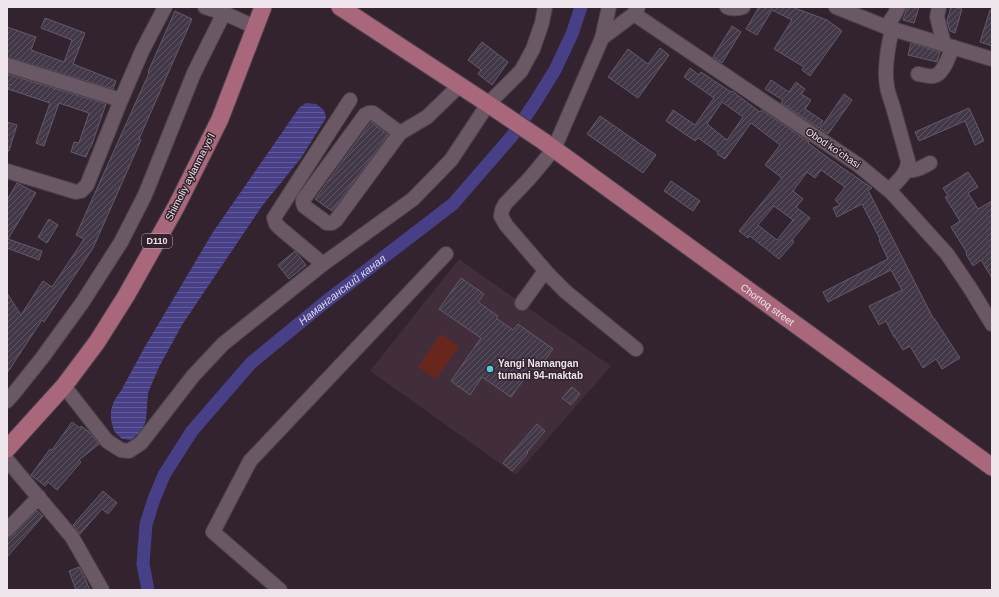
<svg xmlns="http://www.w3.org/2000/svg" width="999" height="597" viewBox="0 0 999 597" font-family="Arial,sans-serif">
<defs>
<pattern id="water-rules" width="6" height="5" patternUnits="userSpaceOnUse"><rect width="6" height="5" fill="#484086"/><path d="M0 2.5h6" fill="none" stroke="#635b97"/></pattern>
<pattern id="building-hatch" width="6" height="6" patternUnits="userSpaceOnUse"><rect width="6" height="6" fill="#423848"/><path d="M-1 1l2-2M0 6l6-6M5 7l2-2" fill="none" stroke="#5e5563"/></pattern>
</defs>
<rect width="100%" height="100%" fill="#32232e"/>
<!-- built -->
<path fill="#422d3b" d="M459,259L611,366L516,475L370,371Z"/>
<!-- green -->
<path fill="#68261d" d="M441,334L459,346L436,379L418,367Z"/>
<!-- water -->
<path fill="url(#water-rules)" d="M306,103L316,104L324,110L326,118L301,158L262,206L182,325L159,367L148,393L146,420L143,428L138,434L131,440L122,439L114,431L111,420V410L114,401L122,389L143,350L213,232L299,108Z"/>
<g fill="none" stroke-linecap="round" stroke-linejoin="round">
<!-- canal -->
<path stroke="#484086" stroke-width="13" id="s1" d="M148,590L143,564L146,524L154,499L164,475L192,431L251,363L324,303L453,204L512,136L534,104L555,70L572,34L581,7"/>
</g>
<!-- building -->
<g fill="url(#building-hatch)" stroke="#645a6b" fill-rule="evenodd">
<path d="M759,7H792L827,20L842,31L810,76L802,70L804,67L774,49L792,20L772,10L757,35L746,29Z"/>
<path d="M907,7H919L914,23L903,20Z"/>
<path d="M951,7H955L962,9L955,33L950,31L947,21Z"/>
<path d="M990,10L992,11V46L980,42Z"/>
<path d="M175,11L192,19L139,139L141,140L93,248L44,322L42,320L7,373V293L21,315L43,281L52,287L84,239L76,235L149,73L148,72Z"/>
<path d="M45,18L85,33L73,64L116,81L113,89L7,57V27L36,37L31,50L64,62L72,40L41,28Z"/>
<path d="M732,26L741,32L722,63L713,57Z"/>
<path d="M482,42L508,62L492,85L478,74L481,70L468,60Z"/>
<path d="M911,43L940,52L937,62L908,55Z"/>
<path d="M660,48L669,55L638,98L608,77L628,49L648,64Z"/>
<path d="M690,68L699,75L701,72L731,92L732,91L760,112L762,110L809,142L808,143L831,160L872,188L868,190L933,318H934L960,358L942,369L936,359L923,368L910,346L903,350L895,337H894L886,321L879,325L869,306L902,290L891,270L828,302L823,292L888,259L879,240L880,239L862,204L837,217L833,208L840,205L835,200L845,187L821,170L815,178L807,172L793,191L803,199L796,207L810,218L792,240L794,242L779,259L750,236L748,238L739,231L782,178L765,165L780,145L751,123L725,159L717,154L718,152L698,138L695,141L666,121L673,110L695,125L714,98L684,77ZM722,102L743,117L727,140L707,124ZM774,206L793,220L777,240L758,225Z"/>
<path d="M7,74L106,104L91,147H90L86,157L71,152L74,142L79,143L89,113L59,103L44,146L36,143L50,103L8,89L10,85L7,84Z"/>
<path d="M771,80L789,92L796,82L805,89L801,94L811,100L805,109L823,121L819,128L781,103L783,100L765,89Z"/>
<path d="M844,94L852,100L828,134L820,129Z"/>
<path d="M969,108L984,141L975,145L965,121L919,141L915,132Z"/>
<path d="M600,116L656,155L643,173L587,134Z"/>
<path d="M7,122L17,125L9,151H7Z"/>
<path d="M371,122L388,135L332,211L315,199Z"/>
<path d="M968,172L978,187L968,193L978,209L992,201V278L981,260L973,266L966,254L967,253L951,227L960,221L945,197L948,196L943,188Z"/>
<path d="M671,181L700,201L693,211L664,191Z"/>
<path d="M17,183L36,193L8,239L42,251L39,260L7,248V200Z"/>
<path d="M49,219L58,225L47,243L38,237Z"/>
<path d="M295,251L306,265L289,279L278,265Z"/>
<path d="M461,278L484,294L478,302L498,316L496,318L513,330L518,324L553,349L543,363L548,366L542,374L532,368L511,397L482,377L470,395L451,381L481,338L439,309Z"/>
<path d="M572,387L580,394L571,405L562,398Z"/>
<path d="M72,422L80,428L81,426L89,432L99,444L79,460L81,462L57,490L48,482L45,486L31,475L50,449L52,450Z"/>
<path d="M537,424L545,431L527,452L528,453L512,471L503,463Z"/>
<path d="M103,491L117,503L108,514L102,509L80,534L73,525Z"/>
<path d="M37,511L43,516L7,557V538H10L13,536Z"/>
<path d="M79,567L83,574L90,590H76L69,571Z"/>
</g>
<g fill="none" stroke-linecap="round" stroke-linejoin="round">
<defs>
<g id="minor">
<path d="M205,7L224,13L255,27"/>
<path d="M609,7L602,38L554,149L529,179L505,204L502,210L501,216L506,225L549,275L566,292L636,349"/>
<path d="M727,7C731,9 738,9 743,7"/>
<path d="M836,7L886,27L992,59"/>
<path d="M939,7L937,17L944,44"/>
<path d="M634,14L857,164L891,192L947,254L970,288L992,324"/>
<path d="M886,27L895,14L898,7"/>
<path d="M602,38L634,14L638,7"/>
<path d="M7,65L121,100"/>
<path d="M918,74C924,75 929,77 934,76C944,74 949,55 953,47"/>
<path d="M400,133L373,113H369L365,115L303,200V203L304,206L327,223H332L336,220L400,133L427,117L460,85"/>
<path d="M906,170C914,172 923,167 930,163"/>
<path d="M7,171L76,192L81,191L87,185L121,100L142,51L165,7"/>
<path d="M889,190C897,182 908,173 908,161C903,143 898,125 893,107C891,100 888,94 887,86C884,71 888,43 893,28"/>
<path d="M323,264L281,229L276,224L274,218L350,100"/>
<path d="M522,303L545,271"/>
<path d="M64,386L107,441L121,450L129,451L141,443L193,376L223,344L323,264L413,199L451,160L488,104L521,71L533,49L542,23L545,7"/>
<path d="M7,401L14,393L42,358L82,303L121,242L145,195L194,73L224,13"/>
<path d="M7,460L72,537L102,590"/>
<path d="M7,530L39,497"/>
<path d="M280,590L213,532L250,461L446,254"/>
</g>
<g id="major">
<path id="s2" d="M340,7L488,104L543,141L992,467"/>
<path d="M7,449L64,386L97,342L126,296L176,207L220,119L263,7"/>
</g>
</defs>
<!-- minor casing -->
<use href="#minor" stroke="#4d4049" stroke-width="16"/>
<!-- major casing -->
<use href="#major" stroke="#4d4049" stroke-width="19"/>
<!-- minor -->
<use href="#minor" stroke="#6a5864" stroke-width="14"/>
<!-- major -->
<use href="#major" stroke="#a9677b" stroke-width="17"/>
</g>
<!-- markers -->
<circle fill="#53cbdb" stroke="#32232e" stroke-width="1.5" cx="490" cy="369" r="4"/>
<g text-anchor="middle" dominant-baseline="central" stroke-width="3" stroke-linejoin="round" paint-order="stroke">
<!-- shield labels -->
<rect fill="#32232e" stroke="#b6aab2" stroke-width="1" x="142" y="234" width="30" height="14" rx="3"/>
<g font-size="9" font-weight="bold" fill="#eee4eb">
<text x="157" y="241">D110</text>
</g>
<!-- street labels -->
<g font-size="10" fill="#eee4eb" stroke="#32232e">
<text transform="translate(833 148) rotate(34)">Obod koʻchasi</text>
<text transform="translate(190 177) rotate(-63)">Shimoliy aylanma yoʻl</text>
<text stroke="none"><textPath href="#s2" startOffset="521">Chortoq street</textPath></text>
</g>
<!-- poi labels -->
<g font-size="10" font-weight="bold" fill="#eee4eb" stroke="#32232e" text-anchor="start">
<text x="498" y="363">Yangi Namangan<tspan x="498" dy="12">tumani 94-maktab</tspan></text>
</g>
<!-- water labels -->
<g font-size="11" font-style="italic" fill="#d8d8ed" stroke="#32232e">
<text stroke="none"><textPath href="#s1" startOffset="378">Наманганский канал</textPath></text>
</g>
</g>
<!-- border -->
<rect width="999" height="597" fill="none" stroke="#eee4eb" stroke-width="16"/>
</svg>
